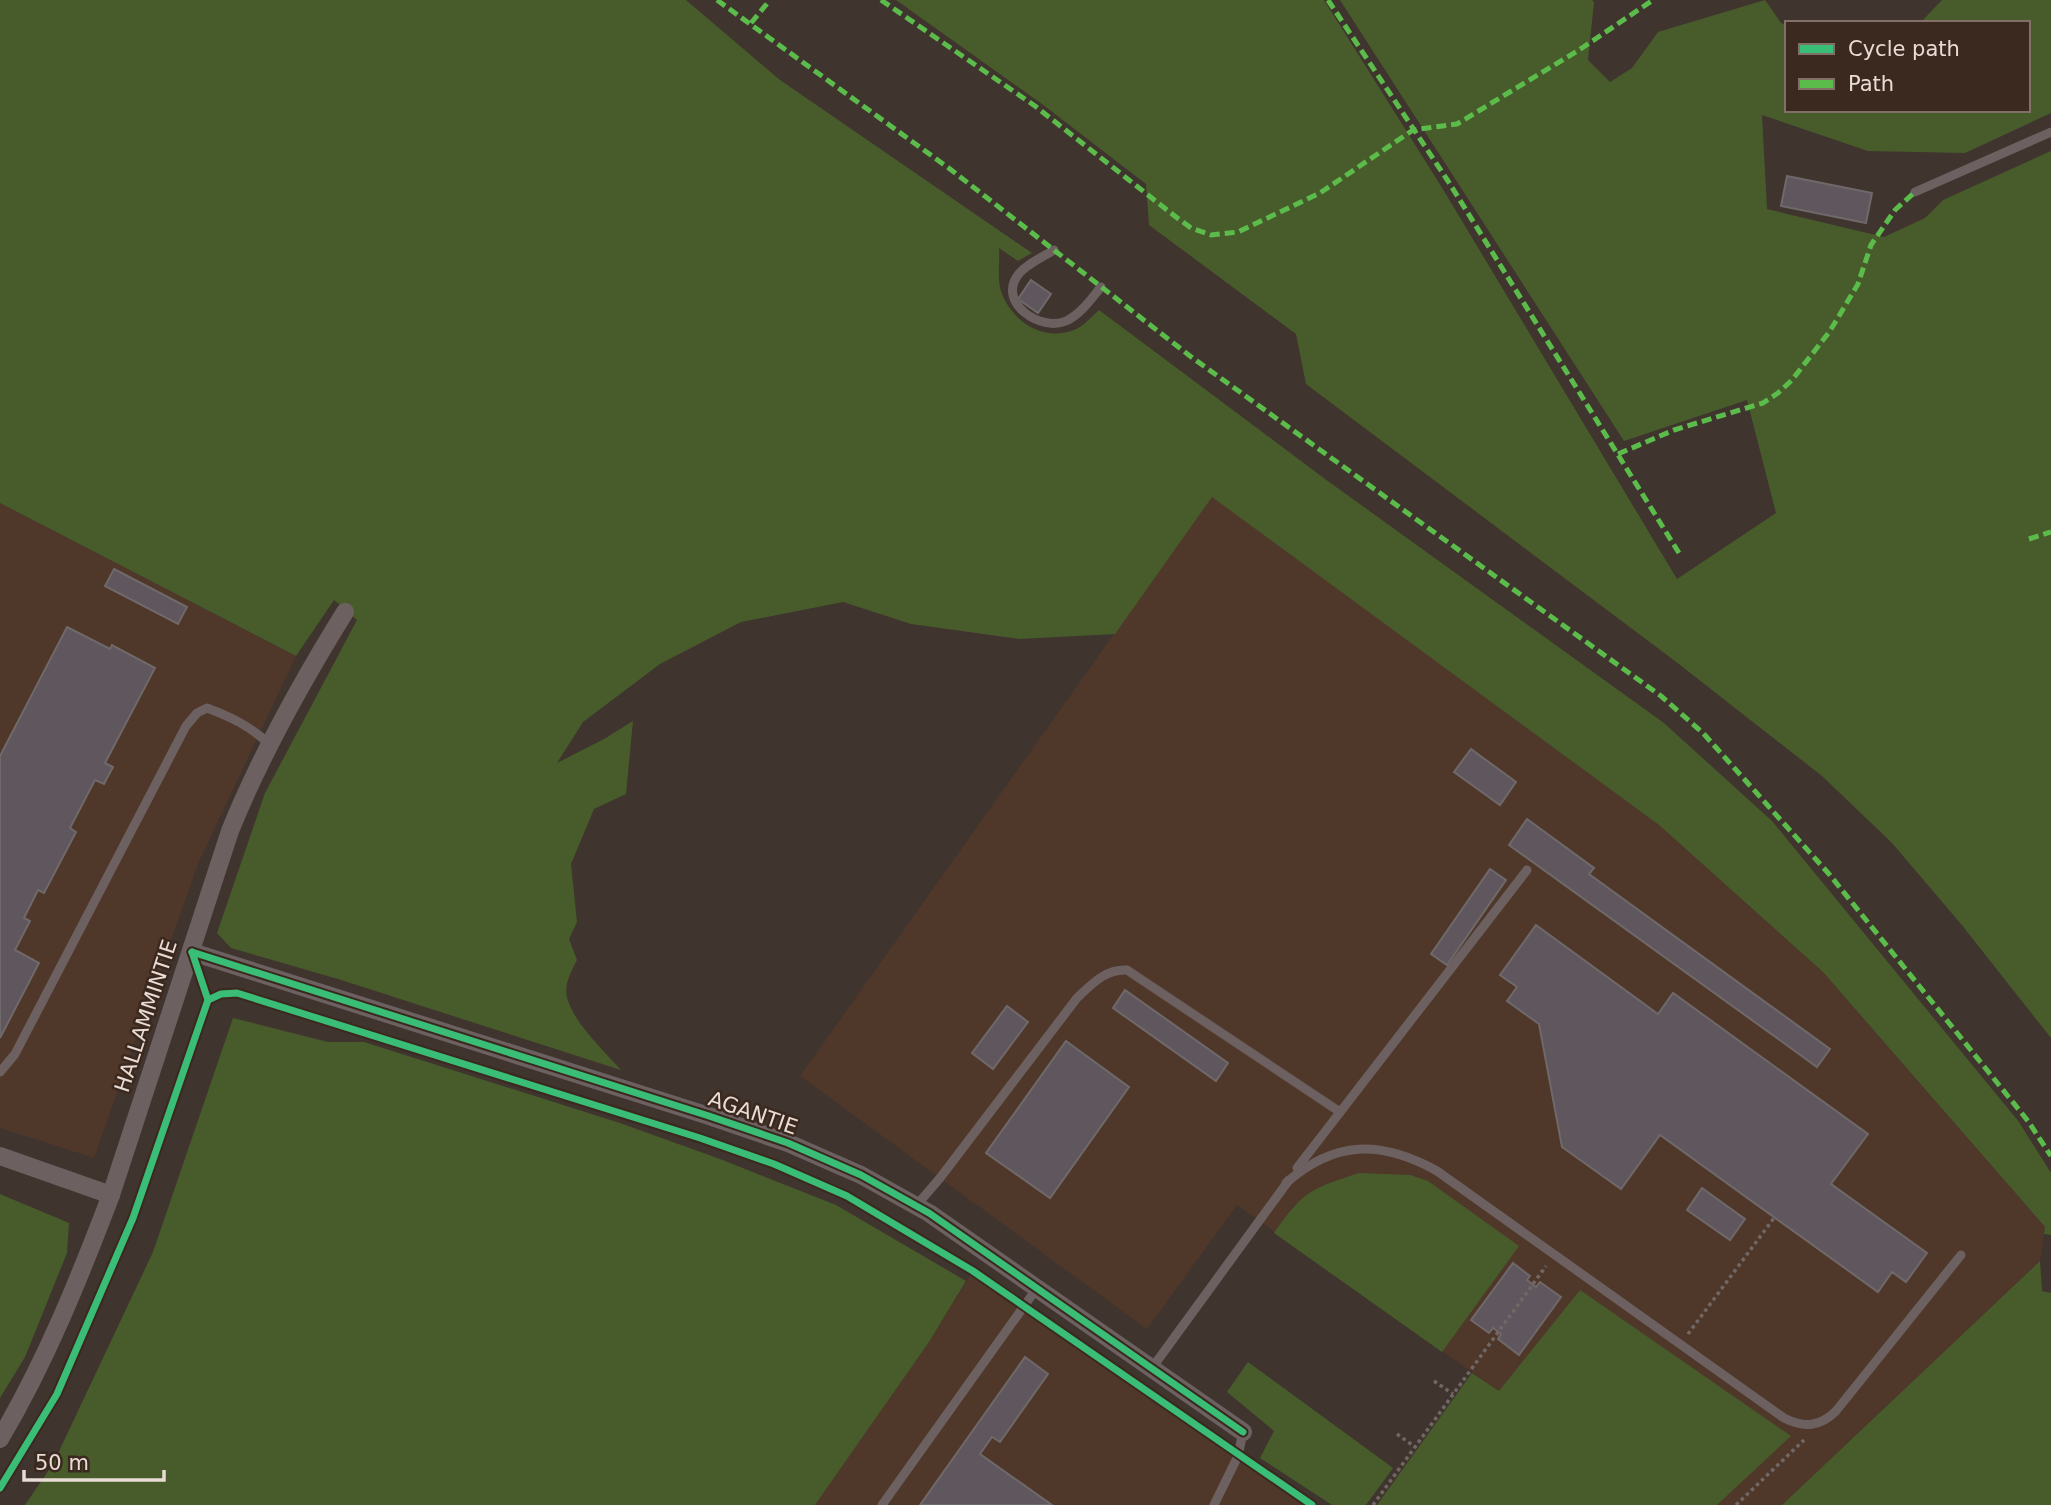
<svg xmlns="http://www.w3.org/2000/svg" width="2051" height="1505" viewBox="0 0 2051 1505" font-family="'DejaVu Sans',sans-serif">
<rect width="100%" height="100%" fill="#3f342e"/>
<!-- built -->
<g fill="#4f372a">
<path d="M1212,496L1659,825L1823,972L2045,1227L2040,1261L1782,1505H1659L1237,1205L1147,1329L800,1076Z"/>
<path d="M0,503L296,656L198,864L94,1158L0,1128Z"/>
<path d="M973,1271L1238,1456L1312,1505H815L929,1342Z"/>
</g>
<!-- green -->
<g fill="#485c2b">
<path d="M0,0H686L780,80L1032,253L1018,261L999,248C1000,261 997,279 1001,291C1011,321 1043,342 1074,330C1083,327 1091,317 1099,310L1325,479L1664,723L1772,821L2019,1122L2051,1173V1235L2044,1234L2045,1227L1823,972L1659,825L1212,497L1115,634L1020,639L911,624L843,602L741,622L660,664L583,722L557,763L604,739L633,721L626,794L594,809L571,864L577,922L569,939L577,960C571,972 564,984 567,997C572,1021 605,1052 621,1070L338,979L231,948L217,933L265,793L357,620L334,600L296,656L0,503Z"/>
<path d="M896,0H1324L1441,186L1677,579L1776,513L1747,400L1624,441L1340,0H1592L1594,2L1588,60L1610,82L1632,68L1658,32L1765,0L1781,23L1787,25V110H2028V23H1920L1942,0H2051V113L1965,153L1868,151L1762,115L1767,209L1884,237L1925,218L1943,200L2051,151V1038L1961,924L1892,843L1822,776L1675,661L1306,384L1296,334L1149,225L1146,184L1042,104Z"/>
<path d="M233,1018L328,1042H364L620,1123L720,1159L836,1205L966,1281L929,1342L815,1505H25L53,1464L153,1252Z"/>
<path d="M1359,1173L1410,1175L1428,1181L1519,1246L1442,1352L1274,1233C1304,1190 1311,1189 1359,1173Z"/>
<path d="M0,1194L69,1223L67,1253L25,1357L0,1398Z"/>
<path d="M2040,1261L2042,1291L2051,1293V1505H1782Z"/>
<path d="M1580,1290L1791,1436L1717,1505H1377L1472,1373L1499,1391Z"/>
<path d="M1248,1362L1393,1468L1366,1505H1332L1260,1458L1274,1431L1227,1392Z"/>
</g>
<!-- building -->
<g fill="#60565e" stroke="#6f696a" stroke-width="2">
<path d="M1787,176L1872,193L1866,223L1781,206Z"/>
<path d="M1031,280L1051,294L1038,313L1018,299Z"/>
<path d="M114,569L187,607L178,624L105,586Z"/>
<path d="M67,627L110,649L112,645L155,668L105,763L113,767L104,784L95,780L70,828L76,832L44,893L38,890L24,918L30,921L15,950L39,963L0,1038V756Z"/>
<path d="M1471,749L1516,782L1500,805L1454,772Z"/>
<path d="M1527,819L1594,868L1589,874L1830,1049L1817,1067L1509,845Z"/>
<path d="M1490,869L1506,880L1447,965L1431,954Z"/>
<path d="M1536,925L1658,1014L1673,993L1868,1134L1831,1184L1927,1253L1906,1282L1892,1272L1878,1292L1660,1135L1621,1189L1562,1147L1539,1024L1507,1001L1517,987L1500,975Z"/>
<path d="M1125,990L1228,1063L1216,1081L1113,1008Z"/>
<path d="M1007,1006L1028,1022L993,1069L972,1053Z"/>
<path d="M1066,1041L1129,1087L1050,1198L986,1153Z"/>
<path d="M1702,1188L1745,1219L1730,1240L1687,1210Z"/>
<path d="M1513,1263L1530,1276L1527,1280L1536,1287L1540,1282L1561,1297L1519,1355L1498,1339L1501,1334L1493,1328L1489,1333L1471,1320Z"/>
<path d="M1025,1357L1048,1374L1000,1442L992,1437L980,1454L1052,1505H920Z"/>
</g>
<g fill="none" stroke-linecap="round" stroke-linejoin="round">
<!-- path -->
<g stroke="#716866" stroke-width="3.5" stroke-dasharray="3.5 3.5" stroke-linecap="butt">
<path d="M1688,1334L1774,1218"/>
<path d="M1434,1381L1453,1394"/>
<path d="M1397,1434L1415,1447"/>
<path d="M1373,1505L1546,1266"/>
<path d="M1736,1505L1804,1440"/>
</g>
<!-- lane -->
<g stroke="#6c6160" stroke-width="9">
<path d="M1915,192L2051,132"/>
<path d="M1054,250C1043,257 1026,264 1018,275C997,303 1041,332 1066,321C1081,314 1091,299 1101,287"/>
<path d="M0,1072L15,1054L186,726L197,713L207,708C231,717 250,726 269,744"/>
<path d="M1297,1168L1527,870"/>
<path d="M1286,1183C1335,1140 1381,1140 1437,1171L1784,1418C1804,1428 1820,1427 1836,1411L1961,1255"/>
<path d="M916,1206L940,1178L1077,998C1092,984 1105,969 1127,970L1340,1112"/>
<path d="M1152,1368L1289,1180"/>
<path d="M882,1505L1037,1288"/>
<path d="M1214,1505L1238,1456L1243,1432"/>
</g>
<!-- street -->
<g stroke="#6c6160" stroke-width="18">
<path d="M192,952L709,1116L788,1143L861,1175L929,1213L1243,1432"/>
<path d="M0,1156L111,1195"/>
<path d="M0,1439C46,1361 79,1279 111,1195L230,831C261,754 301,683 345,612"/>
</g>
<!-- quiet -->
<g stroke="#5cbc4b" stroke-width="5" stroke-dasharray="10 5" stroke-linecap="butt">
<path d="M717,0L950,169L1190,356L1661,696L1703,733L1829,874L2028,1121L2051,1156"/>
<path d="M881,0L1035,106L1176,217L1191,228L1211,235L1238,232L1320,193L1413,130L1457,124L1579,50L1653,0"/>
<path d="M1328,0L1448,181L1679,553"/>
<path d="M751,23L770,0"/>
<path d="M1618,454L1674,430L1763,403L1778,393L1792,380L1830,331L1858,284L1871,245L1895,210L1915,192"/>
<path d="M2029,539L2051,532"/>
</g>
<defs>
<g id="cycleway">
<path d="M192,952L709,1116L788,1143L861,1175L929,1213L1243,1432"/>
<path d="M208,1000L221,994L237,993L700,1138L774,1164L847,1196L973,1271L1312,1505"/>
<path d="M0,1488L57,1394L133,1218L208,1000L192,952"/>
</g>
</defs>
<!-- cycleway casing -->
<use href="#cycleway" stroke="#3b281e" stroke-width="11"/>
<!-- cycleway -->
<use href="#cycleway" stroke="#3abd76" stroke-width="7"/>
</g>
<g text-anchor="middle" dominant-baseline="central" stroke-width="5" stroke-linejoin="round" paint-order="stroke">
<!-- street labels -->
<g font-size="21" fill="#e8dcd5" stroke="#3b281e">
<text transform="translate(146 1016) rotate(-72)">HALLAMMINTIE</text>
<text transform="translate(753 1113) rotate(19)">AGANTIE</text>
</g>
</g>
<!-- legend -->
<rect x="1785" y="21" width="245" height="91" fill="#3b281e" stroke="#807067" stroke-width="2"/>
<rect x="1799" y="44" width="35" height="10" fill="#3abd76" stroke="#807067" stroke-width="2"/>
<text x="1848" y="56" font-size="21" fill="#e8dcd5">Cycle path</text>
<rect x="1799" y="79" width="35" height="10" fill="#5cbc4b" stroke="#807067" stroke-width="2"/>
<text x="1848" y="91" font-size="21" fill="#e8dcd5">Path</text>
<!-- scale -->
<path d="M24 1470v10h140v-10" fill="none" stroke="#e8dcd5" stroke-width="3.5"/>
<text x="35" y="1470" font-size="21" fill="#e8dcd5" stroke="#3b281e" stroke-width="5" paint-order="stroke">50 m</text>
</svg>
